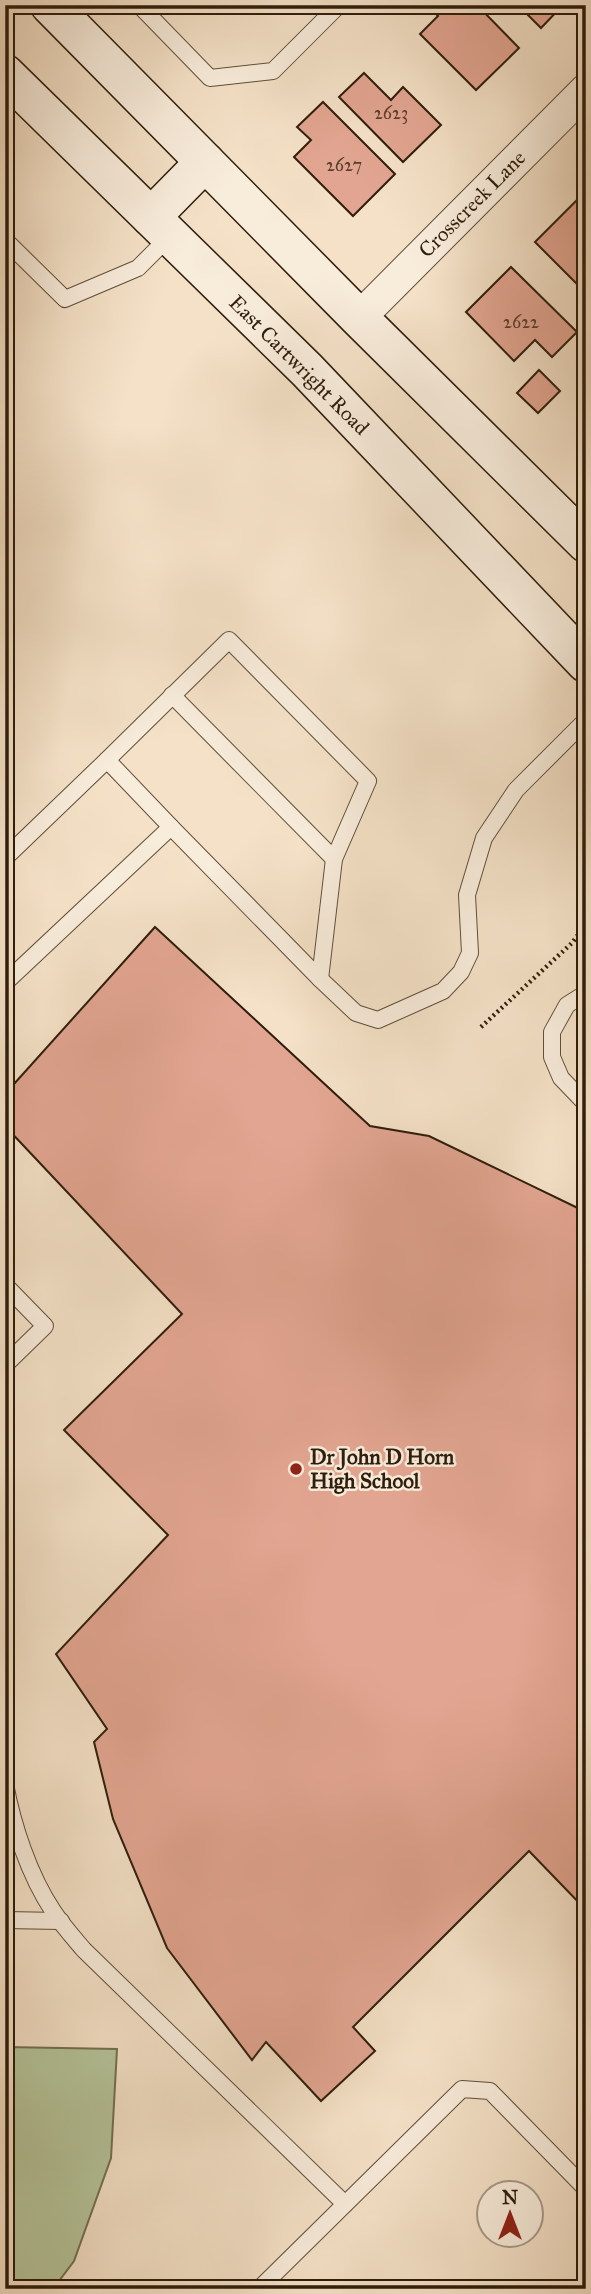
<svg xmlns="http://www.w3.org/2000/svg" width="591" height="2294" viewBox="0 0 591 2294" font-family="'IM FELL Great Primer',serif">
<rect width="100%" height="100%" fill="#f4e1c7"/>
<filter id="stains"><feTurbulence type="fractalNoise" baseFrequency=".00286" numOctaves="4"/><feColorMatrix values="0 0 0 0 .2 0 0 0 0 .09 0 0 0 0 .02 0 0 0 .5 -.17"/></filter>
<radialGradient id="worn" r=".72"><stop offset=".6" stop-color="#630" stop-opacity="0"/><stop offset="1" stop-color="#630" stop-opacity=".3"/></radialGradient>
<!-- green -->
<path fill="#b5c49a" stroke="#727053" stroke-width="2" d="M5,2047L117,2049L111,2158L74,2261L53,2289H5Z"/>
<!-- building -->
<g fill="#e2a591" stroke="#2e1d0c" stroke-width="2">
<path d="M428,5H477L519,48L476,90L420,34L438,16Z"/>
<path d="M518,5H563L541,28Z"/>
<path d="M364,73L391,100L403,87L441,125L403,162L339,97Z"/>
<path d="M323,102L395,174L353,216L294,157L311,140L297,127Z"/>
<path d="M578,199L586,207V293L535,242Z"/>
<path d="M511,267L577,332L552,357L535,340L514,361L466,312Z"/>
<path d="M539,370L560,391L538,413L517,393Z"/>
<path d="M155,927L370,1126L429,1136L586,1212V1910L529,1851L353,2027L375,2051L321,2101L266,2042L252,2060L167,1948L113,1819L94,1742L107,1729L56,1654L168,1535L64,1430L182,1314L5,1126V1094Z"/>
</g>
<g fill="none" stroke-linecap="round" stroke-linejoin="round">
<defs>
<g id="lane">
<path d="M139,5L210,78L273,71L339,5"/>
<path d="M5,240L65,299L138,268L170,236"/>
<path d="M172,695L334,859"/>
<path d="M107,760L229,640L368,781L334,859L320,979"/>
<path d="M5,858L107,760L171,827"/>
<path d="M5,983L171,827L320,979L356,1013L378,1020L443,991L461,972L470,953L467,895L484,838L516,790L586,720"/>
<path d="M586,993L567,1005L552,1032V1057L561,1078L586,1104"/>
<path d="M5,1285L45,1326L5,1365"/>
<path d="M5,1784C13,1826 29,1875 53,1911C62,1925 73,1937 84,1950L345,2204"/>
<path d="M5,1920L61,1921"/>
<path d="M259,2289L462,2089L490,2091L586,2189"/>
</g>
<path id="street" d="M359,318L586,90"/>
<g id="secondary">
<path d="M50,5L359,318L586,543"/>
<path d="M5,74L307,370L586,663"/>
<path d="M151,217L205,162"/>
</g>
</defs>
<!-- lane casing -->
<use href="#lane" stroke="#604e3b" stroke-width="18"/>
<!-- street casing -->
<use href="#street" stroke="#604e3b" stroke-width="34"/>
<!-- secondary casing -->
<use href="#secondary" stroke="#2e1d0c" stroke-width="41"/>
<!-- path -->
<path stroke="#2e1d0c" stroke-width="4.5" stroke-dasharray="2 3.5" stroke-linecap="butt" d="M481,1027L572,943L586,924"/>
<!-- lane -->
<use href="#lane" stroke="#f8ecdb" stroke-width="16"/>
<!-- street -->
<use href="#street" stroke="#f8ecdb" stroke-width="32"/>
<!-- secondary -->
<use href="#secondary" stroke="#f8ecdb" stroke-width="38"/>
</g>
<!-- markers -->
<circle fill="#8f2418" stroke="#f8ecdb" stroke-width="2.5" cx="296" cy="1469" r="7"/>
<g text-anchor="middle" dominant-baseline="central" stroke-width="5" stroke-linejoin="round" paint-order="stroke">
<!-- number labels -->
<g font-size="18" fill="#5b3f2d">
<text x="391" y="113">2623</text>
<text x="344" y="165">2627</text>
<text x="521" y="322">2622</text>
</g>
<!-- street labels -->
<g font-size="21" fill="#2e1d0c" stroke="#f8ecdb">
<text transform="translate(472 204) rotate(-45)">Crosscreek Lane</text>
<text transform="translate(299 365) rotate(45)">East Cartwright Road</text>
</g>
<!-- poi labels -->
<g font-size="21" font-weight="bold" fill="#2e1d0c" stroke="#f8ecdb" text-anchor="start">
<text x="310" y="1457">Dr John D Horn<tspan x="310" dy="24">High School</tspan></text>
</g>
</g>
<!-- margin -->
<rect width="591" height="2294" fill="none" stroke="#f4e1c7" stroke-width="28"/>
<rect x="7" y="7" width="577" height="2280" fill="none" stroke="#2e1d0c" stroke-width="3.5"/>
<rect x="14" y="14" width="563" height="2266" fill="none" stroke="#2e1d0c" stroke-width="2"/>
<!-- north arrow -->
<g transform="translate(510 2214)"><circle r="33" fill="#f8ecdb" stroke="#a79988" stroke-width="2"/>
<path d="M0-5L12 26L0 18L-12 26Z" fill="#8f2418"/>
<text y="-10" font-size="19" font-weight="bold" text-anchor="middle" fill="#2e1d0c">N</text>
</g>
<rect width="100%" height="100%" filter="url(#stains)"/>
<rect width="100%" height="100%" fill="url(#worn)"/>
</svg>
